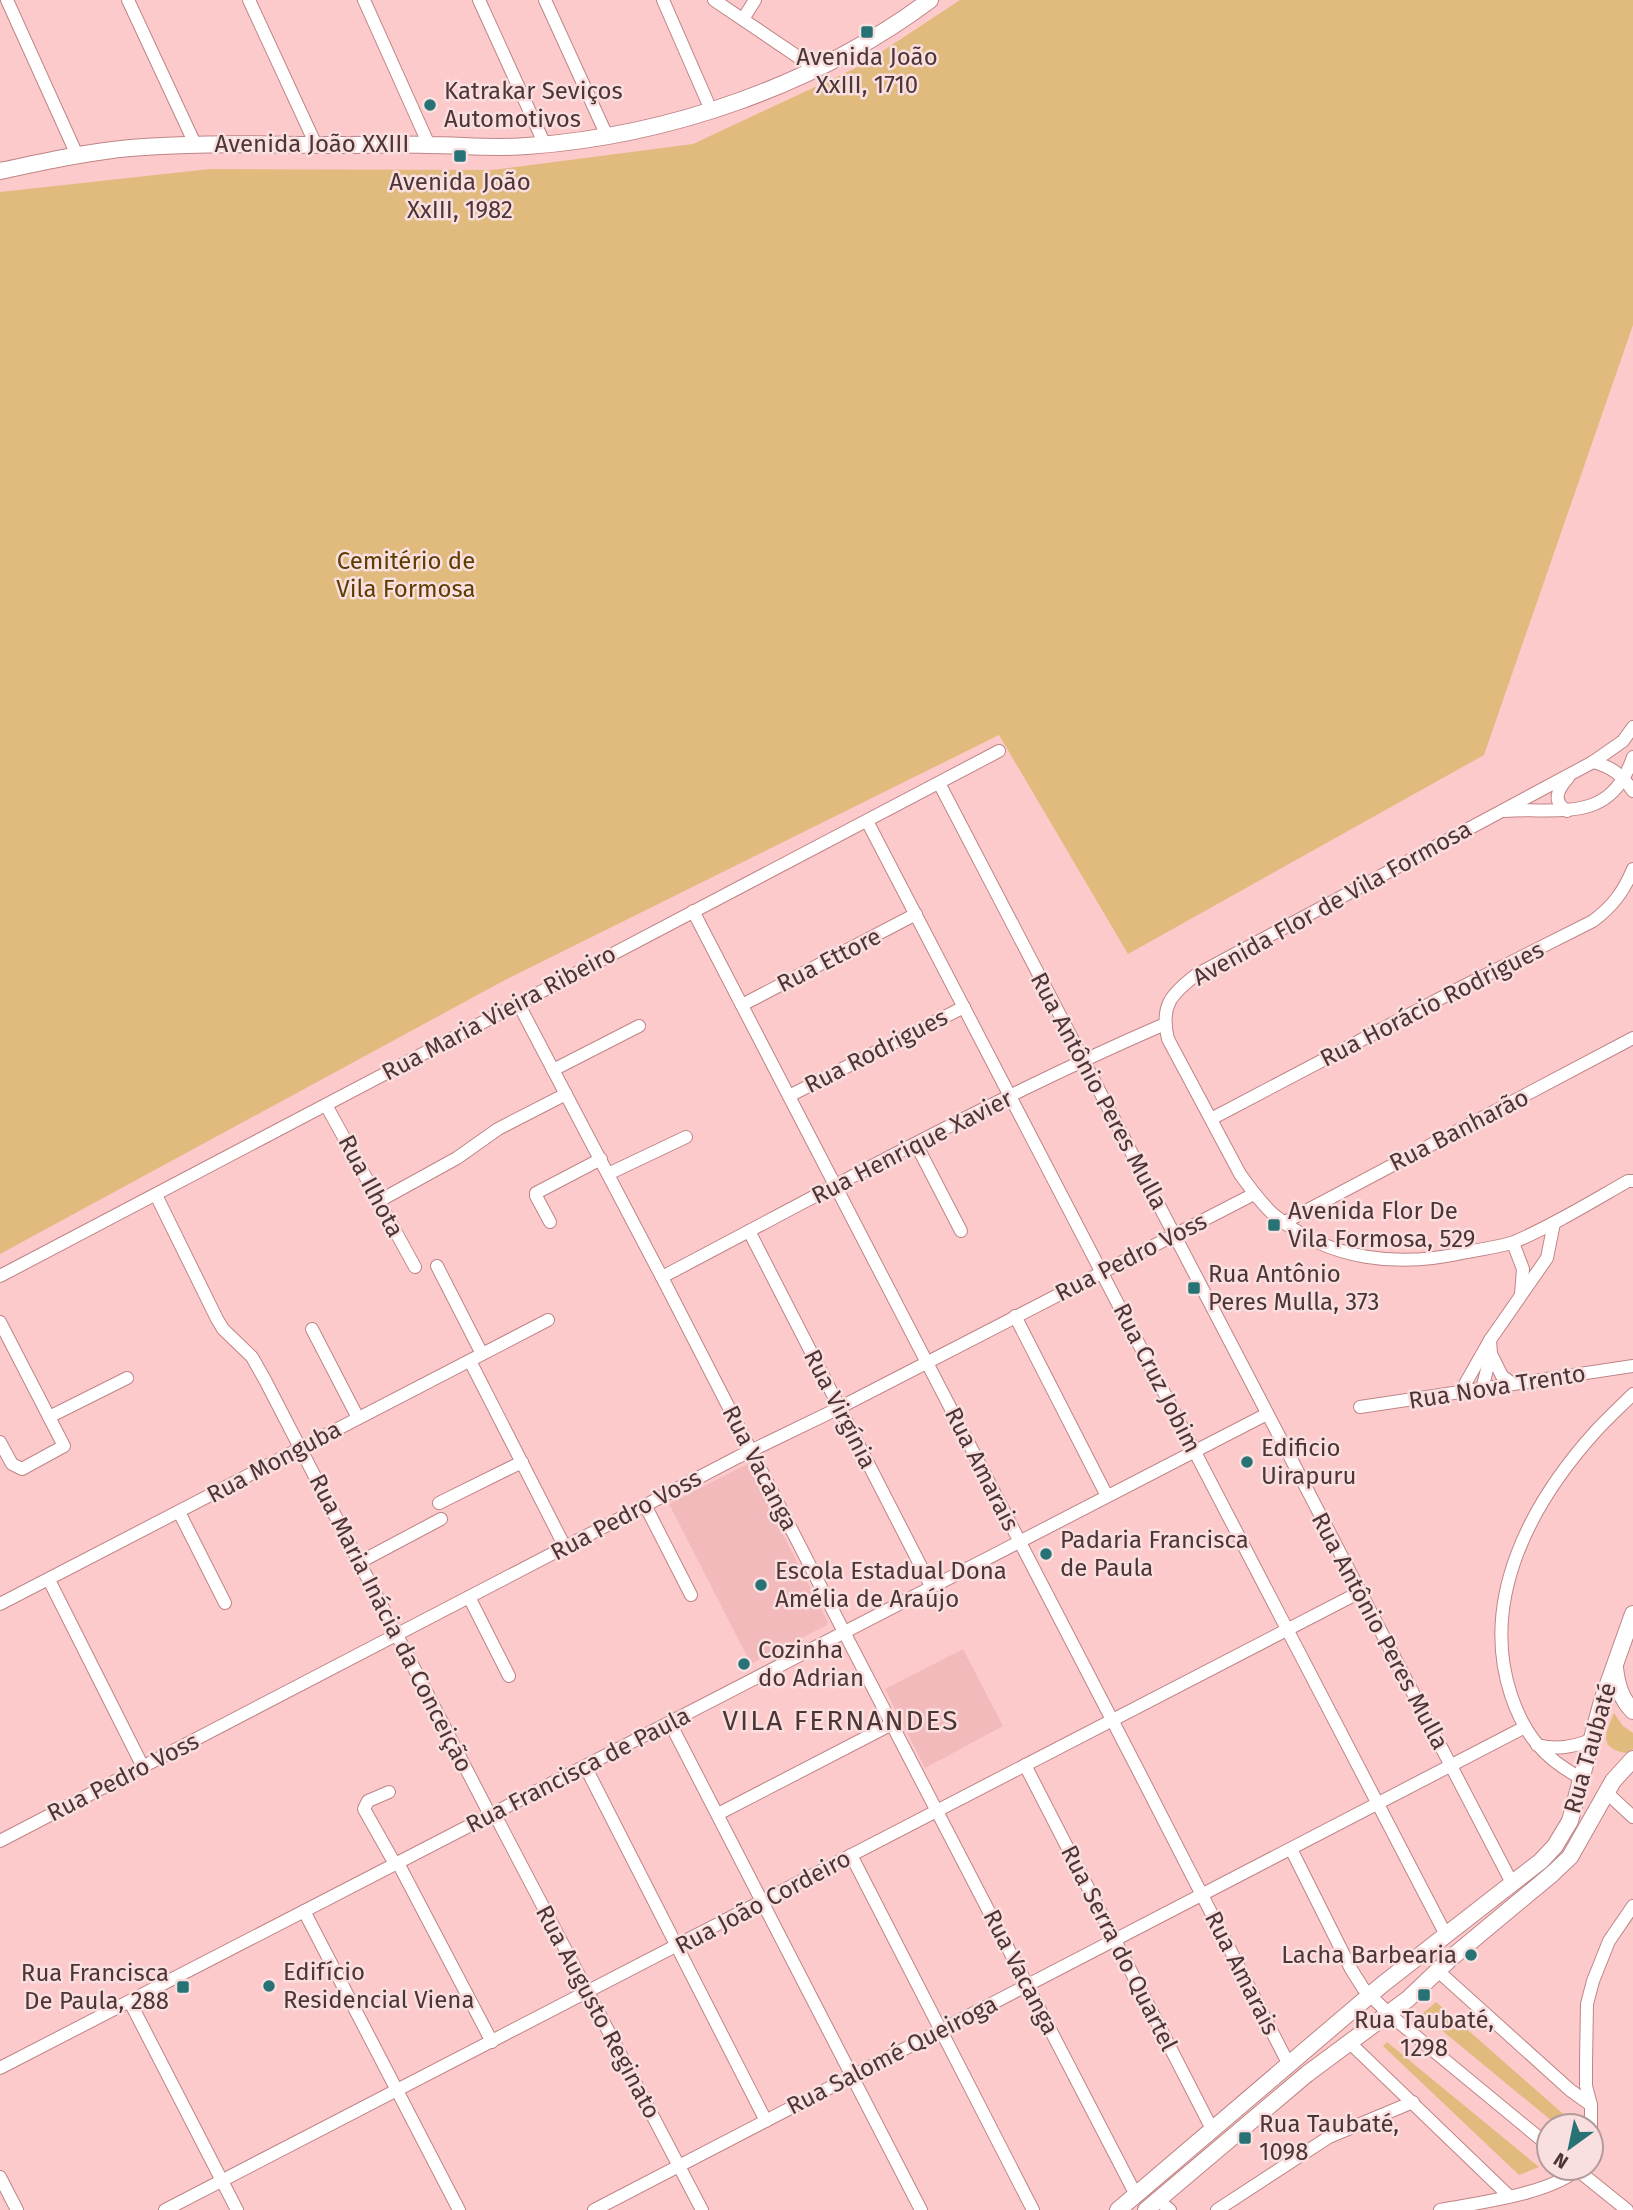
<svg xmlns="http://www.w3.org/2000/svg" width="1633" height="2210" viewBox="0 0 1633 2210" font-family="'Fira Sans',sans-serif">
<rect width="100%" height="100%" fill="#fdcacb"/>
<!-- built -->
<g fill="#f3babb">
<path d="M747,1464L828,1622L827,1625L751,1664L669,1504Z"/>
<path d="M963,1649L1003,1726L925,1768L885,1689Z"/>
</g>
<!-- green -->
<g fill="#e1ba7e">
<path d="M960,0H1633V325L1484,755L1128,954L999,735L505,980L0,1254V192L210,169L492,170L693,144L860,66Z"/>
<path d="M1614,1713L1623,1726L1633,1733V1749L1626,1753C1598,1748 1605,1734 1614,1713Z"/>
<path d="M1436,2002L1569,2119V2126H1558L1422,2014Z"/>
<path d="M1387,2042L1539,2167L1519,2175L1383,2046Z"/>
</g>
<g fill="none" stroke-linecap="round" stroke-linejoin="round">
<defs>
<g id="minor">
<path d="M7,0L77,155"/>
<path d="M128,0L195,144"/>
<path d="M249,0L316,145"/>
<path d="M364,0L429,145"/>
<path d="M479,0L545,145"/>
<path d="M545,0L607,136"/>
<path d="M663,0L711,110"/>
<path d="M714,0L816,69"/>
<path d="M743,19L755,0"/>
<path d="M1633,727L1623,741L1593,762L1196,975C1171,994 1160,1006 1168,1039L1240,1174C1250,1188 1261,1203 1274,1215C1330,1261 1399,1268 1467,1252C1482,1249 1500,1247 1514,1242C1554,1225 1591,1202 1628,1181H1633"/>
<path d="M1593,762C1612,767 1622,775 1633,791"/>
<path d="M939,783L1512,1883"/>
<path d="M1505,811C1560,807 1610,825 1633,757"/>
<path d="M1567,811C1552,801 1557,790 1568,778"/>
<path d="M867,821L1446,1935"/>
<path d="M693,911L1137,1768L1289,2065"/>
<path d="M518,1003L667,1287L844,1632L1136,2195"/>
<path d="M742,1005L916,914"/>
<path d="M553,1070L639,1026"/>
<path d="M789,1096L964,1007"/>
<path d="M326,1105L415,1267"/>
<path d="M1211,1119L1458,989L1593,921C1613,906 1624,891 1633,869"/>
<path d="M916,1144L961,1231"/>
<path d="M608,1174L686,1137"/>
<path d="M156,1195L217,1319L223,1329L252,1357L265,1380L490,1815"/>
<path d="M379,1201L457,1158L498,1129L566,1094"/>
<path d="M550,1222L536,1196V1193L601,1159"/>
<path d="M1285,1222L1633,1038"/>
<path d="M749,1231L931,1586"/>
<path d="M1513,1243L1523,1269L1521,1294"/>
<path d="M437,1266L482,1354"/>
<path d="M0,1276L999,751"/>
<path d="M662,1277C828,1190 993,1098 1165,1024"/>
<path d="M1015,1316L1107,1496"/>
<path d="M0,1322L64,1446L22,1469L12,1464L0,1442"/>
<path d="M312,1329L358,1418"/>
<path d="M1491,1354L1502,1376L1513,1384"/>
<path d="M470,1361L565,1547"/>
<path d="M1482,1389L1491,1354L1490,1340"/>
<path d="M1460,1393L1490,1340L1547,1258L1554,1223"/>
<path d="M1360,1407L1633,1366"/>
<path d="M49,1417L127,1378"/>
<path d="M439,1503L522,1462"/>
<path d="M645,1505L691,1595"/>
<path d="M179,1512L225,1603"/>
<path d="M360,1562L441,1519"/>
<path d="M49,1580L143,1767"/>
<path d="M469,1597L509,1676"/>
<path d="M0,1604L548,1320"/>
<path d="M670,1723L921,2210"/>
<path d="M1537,1745C1558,1750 1572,1747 1591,1740"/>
<path d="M1025,1765L1213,2131"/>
<path d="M585,1766L766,2121"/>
<path d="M1581,1778C1544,1759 1524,1734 1511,1695C1479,1598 1532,1502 1595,1432C1607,1419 1621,1406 1633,1394"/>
<path d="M389,1792L368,1801L364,1809L395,1864"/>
<path d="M1606,1792L1633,1817"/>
<path d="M494,1813L702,2210"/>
<path d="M718,1814L892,1724"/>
<path d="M0,1841L738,1457L831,1412L1254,1194"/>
<path d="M1291,1849L1351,1969L1363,1988L1389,2014L1549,2146"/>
<path d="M851,1855L1033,2210"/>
<path d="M398,1863L492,2042"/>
<path d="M304,1911L459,2210"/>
<path d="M1438,1971L1570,2090L1591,2105"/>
<path d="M130,2002L237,2210"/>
<path d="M1350,2043L1509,2196"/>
<path d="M0,2068L1267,1414"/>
<path d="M1591,2145V2105L1586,2086V2063L1587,2004L1593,1981L1609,1941L1633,1906"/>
<path d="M1575,2168L1627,2210"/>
<path d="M0,2177L17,2210"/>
<path d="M1158,2200L1170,2210"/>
<path d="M165,2210L1360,1592"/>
<path d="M594,2210L1525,1727"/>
<path d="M1217,2210L1329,2137L1413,2102"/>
<path d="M1440,2210C1480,2202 1548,2195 1580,2168"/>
</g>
<g id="major">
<path d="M0,171C43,162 87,152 130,148C199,142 268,145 337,145C367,145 397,144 427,145C460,145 494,149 527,146C669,136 816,85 930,0"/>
<path d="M1615,1668C1617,1685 1621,1699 1633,1711"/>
<path d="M1118,2210L1383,1984L1541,1861L1555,1846L1570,1821L1602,1701L1633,1614"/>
<path d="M1146,2210L1307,2074L1408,1999L1451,1958L1552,1874L1570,1857L1613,1781L1633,1759"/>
</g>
</defs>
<!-- minor casing -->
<use href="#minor" stroke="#bf8486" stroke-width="14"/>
<!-- major casing -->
<use href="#major" stroke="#bf8486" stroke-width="18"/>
<!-- minor -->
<use href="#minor" stroke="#fff" stroke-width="12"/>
<!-- major -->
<use href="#major" stroke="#fff" stroke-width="16"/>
</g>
<!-- markers -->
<g fill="#277274" stroke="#f9dfdf" stroke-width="2.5">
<rect x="860" y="25" width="14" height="14" rx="3.5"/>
<circle cx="430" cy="105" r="7"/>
<rect x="453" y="149" width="14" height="14" rx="3.5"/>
<rect x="1267" y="1218" width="14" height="14" rx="3.5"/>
<rect x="1187" y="1281" width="14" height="14" rx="3.5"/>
<circle cx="1247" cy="1462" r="7"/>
<circle cx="1046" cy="1554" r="7"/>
<circle cx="761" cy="1585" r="7"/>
<circle cx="744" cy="1664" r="7"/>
<circle cx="1471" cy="1955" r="7"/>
<circle cx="269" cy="1986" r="7"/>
<rect x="176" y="1980" width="14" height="14" rx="3.5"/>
<rect x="1417" y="1988" width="14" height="14" rx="3.5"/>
<rect x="1238" y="2131" width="14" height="14" rx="3.5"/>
</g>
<g text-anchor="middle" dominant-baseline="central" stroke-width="5" stroke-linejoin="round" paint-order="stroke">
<!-- poi labels -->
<g font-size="24" fill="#4d3435" stroke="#f9dfdf" text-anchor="start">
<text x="867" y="57" text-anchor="middle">Avenida João<tspan x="867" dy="28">XxIII, 1710</tspan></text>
<text x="444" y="91">Katrakar Seviços<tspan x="444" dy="28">Automotivos</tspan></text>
<text x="460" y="182" text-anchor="middle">Avenida João<tspan x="460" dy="28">XxIII, 1982</tspan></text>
<text x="1288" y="1211">Avenida Flor De<tspan x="1288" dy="28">Vila Formosa, 529</tspan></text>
<text x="1208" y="1274">Rua Antônio<tspan x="1208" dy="28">Peres Mulla, 373</tspan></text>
<text x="1261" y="1448">Edificio<tspan x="1261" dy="28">Uirapuru</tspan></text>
<text x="1060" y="1540">Padaria Francisca<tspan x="1060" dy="28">de Paula</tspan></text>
<text x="775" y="1571">Escola Estadual Dona<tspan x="775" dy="28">Amélia de Araújo</tspan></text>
<text x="758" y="1650">Cozinha<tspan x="758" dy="28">do Adrian</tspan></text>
<text x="1457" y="1955" text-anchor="end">Lacha Barbearia</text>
<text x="283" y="1972">Edifício<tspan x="283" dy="28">Residencial Viena</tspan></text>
<text x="169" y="1973" text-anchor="end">Rua Francisca<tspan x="169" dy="28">De Paula, 288</tspan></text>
<text x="1424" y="2020" text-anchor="middle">Rua Taubaté,<tspan x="1424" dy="28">1298</tspan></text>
<text x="1259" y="2124">Rua Taubaté,<tspan x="1259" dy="28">1098</tspan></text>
</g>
<!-- street labels -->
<g font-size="24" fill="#4d3435" stroke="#f9dfdf">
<text x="312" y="144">Avenida João XXIII</text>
<text transform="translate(1332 903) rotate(-29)">Avenida Flor de Vila Formosa</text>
<text transform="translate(829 960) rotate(-27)">Rua Ettore</text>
<text transform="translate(1432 1004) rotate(-27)">Rua Horácio Rodrigues</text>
<text transform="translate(499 1013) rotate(-28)">Rua Maria Vieira Ribeiro</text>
<text transform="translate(876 1051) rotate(-27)">Rua Rodrigues</text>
<text transform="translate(1099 1091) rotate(62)">Rua Antônio Peres Mulla</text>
<text transform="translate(1459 1130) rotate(-27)">Rua Banharão</text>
<text transform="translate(912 1147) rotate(-27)">Rua Henrique Xavier</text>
<text transform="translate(371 1186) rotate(62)">Rua Ilhota</text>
<text transform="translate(1131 1257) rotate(-27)">Rua Pedro Voss</text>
<text transform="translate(1157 1378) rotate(63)">Rua Cruz Jobim</text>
<text transform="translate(1497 1387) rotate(-9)">Rua Nova Trento</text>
<text transform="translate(840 1409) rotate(63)">Rua Virgínia</text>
<text transform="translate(274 1462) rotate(-28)">Rua Monguba</text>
<text transform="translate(760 1468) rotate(63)">Rua Vacanga</text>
<text transform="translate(982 1469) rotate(63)">Rua Amarais</text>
<text transform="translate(626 1515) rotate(-28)">Rua Pedro Voss</text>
<text transform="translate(391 1623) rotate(63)">Rua Maria Inácia da Conceição</text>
<text transform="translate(1380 1631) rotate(62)">Rua Antônio Peres Mulla</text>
<text transform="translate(1590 1748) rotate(-74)">Rua Taubaté</text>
<text transform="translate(578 1770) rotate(-27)">Rua Francisca de Paula</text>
<text transform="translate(123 1777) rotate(-27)">Rua Pedro Voss</text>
<text transform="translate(763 1902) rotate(-28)">Rua João Cordeiro</text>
<text transform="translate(1119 1948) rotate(63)">Rua Serra do Quartel</text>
<text transform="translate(1021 1972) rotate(63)">Rua Vacanga</text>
<text transform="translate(1242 1973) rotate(63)">Rua Amarais</text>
<text transform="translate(598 2012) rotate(62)">Rua Augusto Reginato</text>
<text transform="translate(892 2055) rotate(-27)">Rua Salomé Queiroga</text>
</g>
<!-- park labels -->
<g font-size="24" fill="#5e3e00" stroke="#f9dfdf">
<text x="406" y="561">Cemitério de<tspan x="406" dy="28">Vila Formosa</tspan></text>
</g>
<!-- quarter labels -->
<g font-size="28" letter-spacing="2" fill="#4d3435" stroke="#f9dfdf">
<text x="841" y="1720">VILA FERNANDES</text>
</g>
</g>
<!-- north arrow -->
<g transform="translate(1570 2147) rotate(213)"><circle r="33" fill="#f9dfdf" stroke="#b49b9b" stroke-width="2"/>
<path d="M0-5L12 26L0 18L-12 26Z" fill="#277274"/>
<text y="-10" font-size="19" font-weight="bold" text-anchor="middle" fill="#4d3435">N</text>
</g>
</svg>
